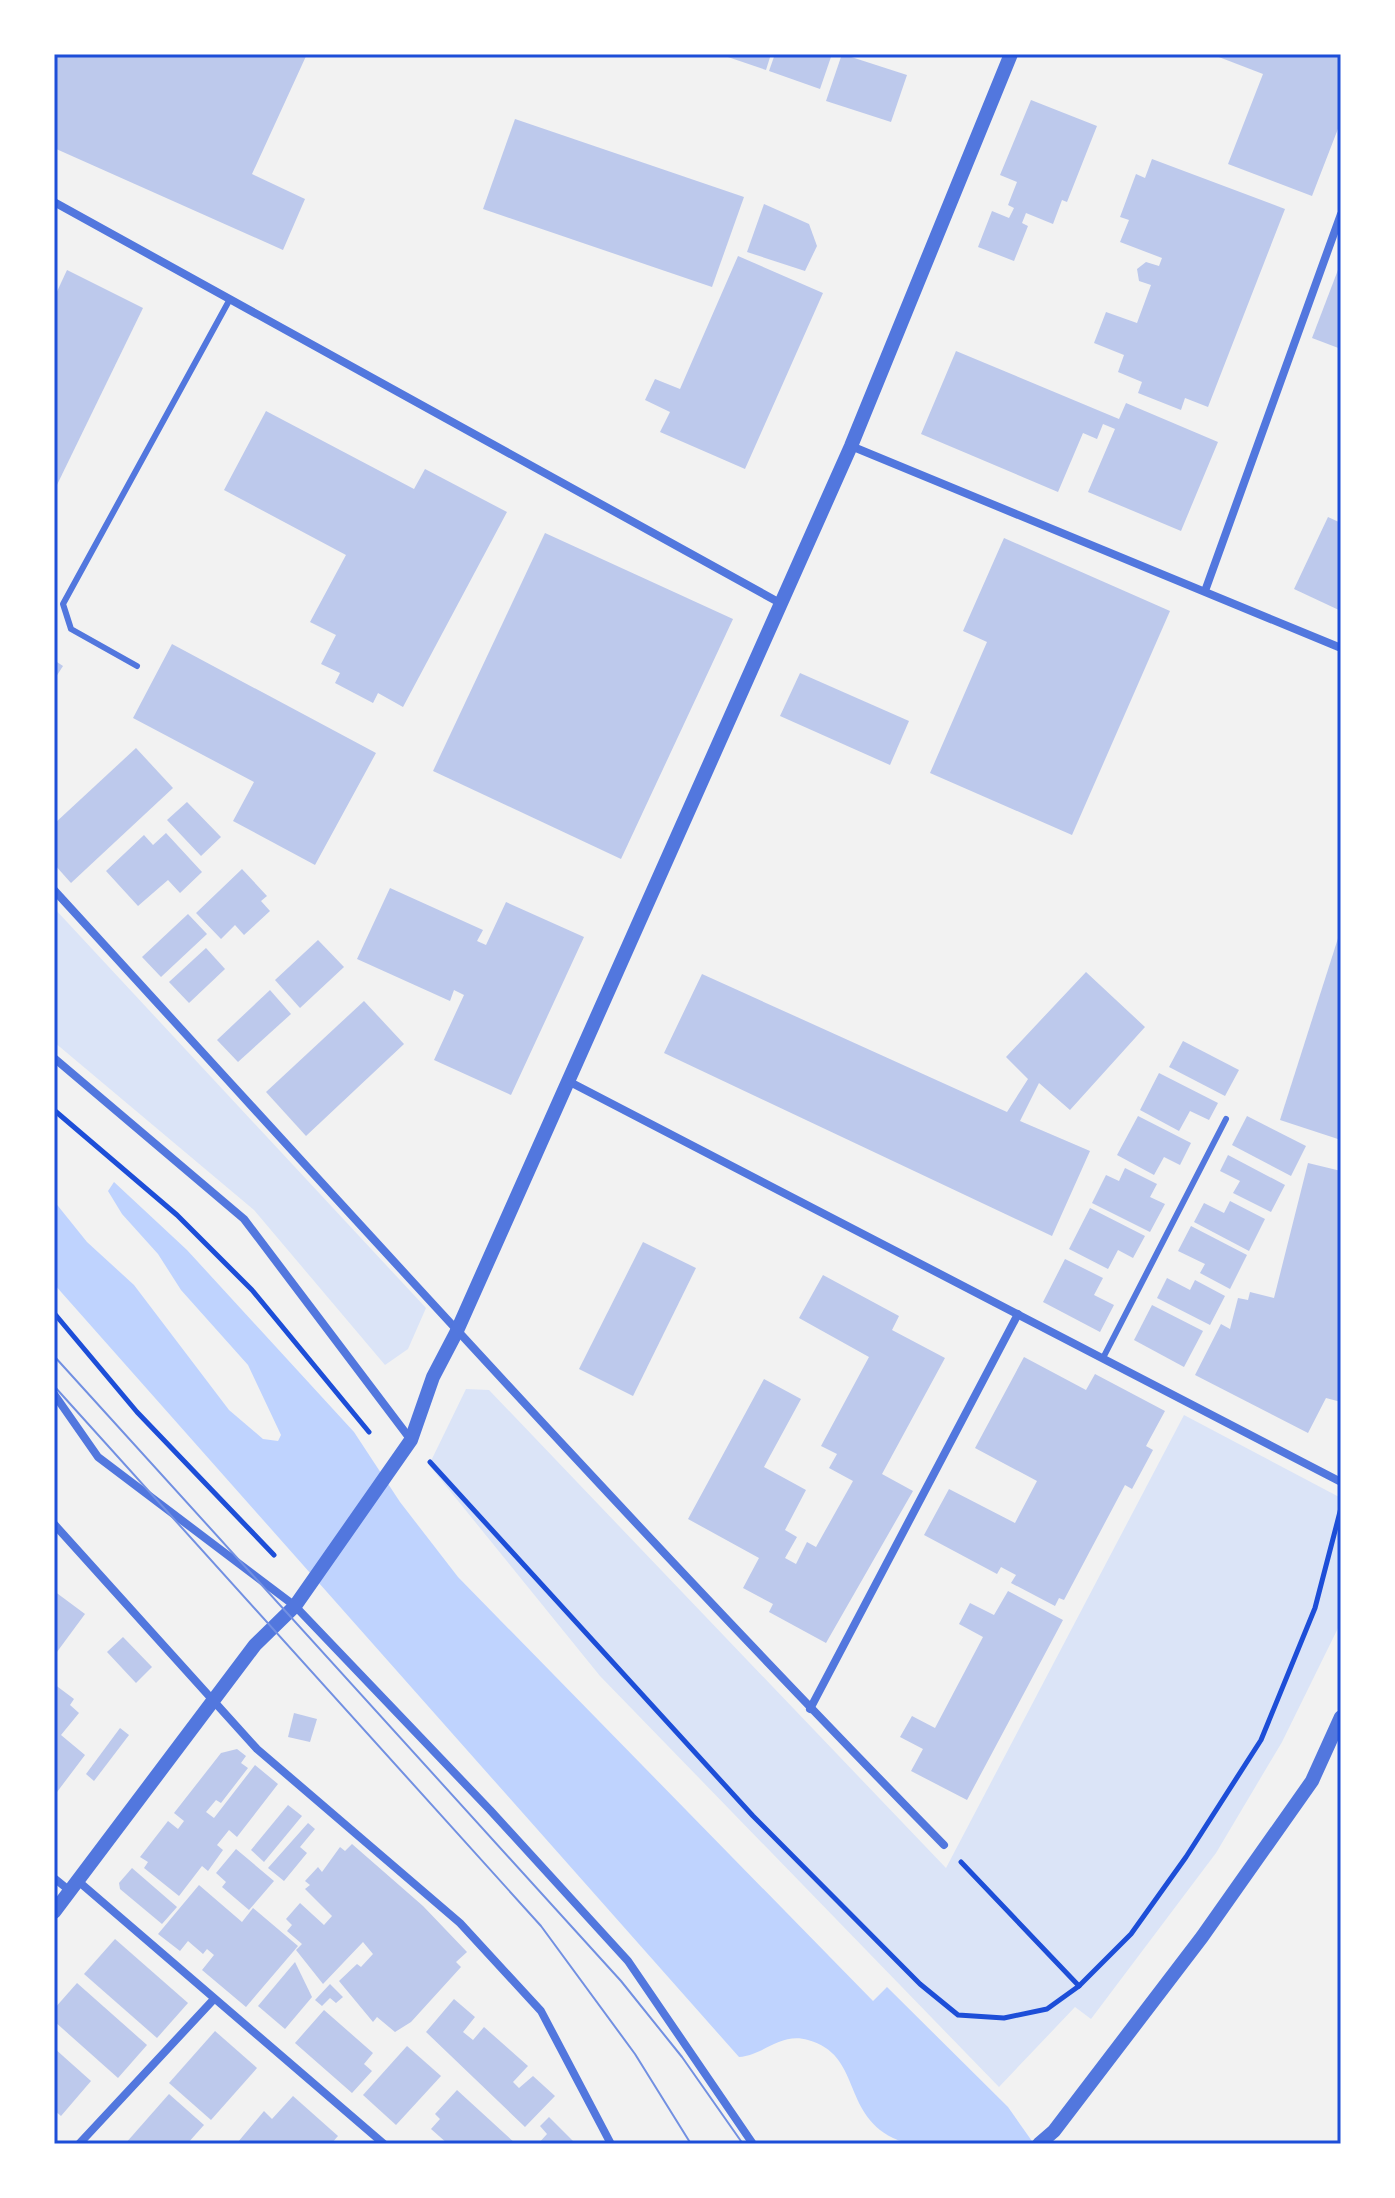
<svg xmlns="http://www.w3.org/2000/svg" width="1395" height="2198" viewBox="0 0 1395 2198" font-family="'Times New Roman',serif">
<rect width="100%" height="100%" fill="#f2f2f2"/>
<!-- green -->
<g fill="#dbe4f7">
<path d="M54,908L426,1308L408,1349L385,1365L254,1210L54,1042Z"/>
<path d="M466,1389L489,1390L946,1868L1184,1415L1341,1498V1622L1282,1742L1216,1853L1091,2019L1075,2007L999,2087L600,1676L429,1465Z"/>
</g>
<!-- water -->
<path fill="#bfd3fe" d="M114,1182L187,1250L354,1432L400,1502L458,1577L873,2001L887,1987L1008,2107L1034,2144C1002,2144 918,2151 893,2138C841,2112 862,2055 808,2040C781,2032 764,2055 739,2057L54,1284V1201L87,1242L134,1285L229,1410L263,1439L278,1441L281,1435L248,1365L181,1290L158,1254L122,1214L108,1191Z"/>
<!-- building -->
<g fill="#bdc9ec">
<path d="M54,54H307L252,174L305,199L283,250L54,148Z"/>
<path d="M719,54H771L766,70Z"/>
<path d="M775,54H832L820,89L769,71Z"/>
<path d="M842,54L907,75L891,122L826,101Z"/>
<path d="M1211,54H1341V121L1312,196L1228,164L1263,74Z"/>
<path d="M1031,100L1097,126L1067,202L1062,200L1053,224L1026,213L1022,223L1028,226L1014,261L978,247L992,211L1009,218L1014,208L1008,205L1017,182L1000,175Z"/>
<path d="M515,119L744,197L712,287L483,209Z"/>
<path d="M1152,159L1285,209L1208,407L1185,398L1181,410L1138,393L1142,382L1118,372L1124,355L1094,343L1106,312L1137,323L1151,285L1139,281L1137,269L1146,262L1159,266L1162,258L1120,242L1129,220L1120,217L1136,174L1145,178Z"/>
<path d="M764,204L809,224L817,246L805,271L747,252Z"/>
<path d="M738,256L823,293L745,469L660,432L670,412L645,400L655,379L680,389Z"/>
<path d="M1341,262V349L1312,338Z"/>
<path d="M67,270L143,308L54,491V298Z"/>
<path d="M956,351L1119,419L1126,403L1218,442L1181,531L1088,492L1115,429L1103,424L1097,439L1083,433L1058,492L921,434Z"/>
<path d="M266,411L414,489L425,469L507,512L403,707L378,693L373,703L335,683L340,673L321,664L336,635L310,622L346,555L224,490Z"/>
<path d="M1328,517L1341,523V611L1294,589Z"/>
<path d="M545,533L733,619L621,859L433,771Z"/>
<path d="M1004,538L1170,611L1072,835L930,773L987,642L963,631Z"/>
<path d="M172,644L376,753L315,865L233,821L254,782L133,718Z"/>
<path d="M54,660L63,666L54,680Z"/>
<path d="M800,673L909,721L890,765L780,716Z"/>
<path d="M136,748L173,788L71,883L54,864V824Z"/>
<path d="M187,802L221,837L201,856L167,820Z"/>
<path d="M166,833L202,872L180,893L168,880L138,906L106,871L144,835L153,845Z"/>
<path d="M242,869L267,896L261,901L270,911L244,935L235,925L221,939L196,913Z"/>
<path d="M390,888L483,930L477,941L486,945L506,902L584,937L511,1095L434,1060L464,995L454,990L450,1001L357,959Z"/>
<path d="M188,914L207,934L161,977L142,957Z"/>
<path d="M1340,932H1341V1140L1280,1120Z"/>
<path d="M318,940L344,967L300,1008L275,980Z"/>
<path d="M206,948L225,969L189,1003L169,982Z"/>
<path d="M1086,972L1145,1027L1070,1110L1039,1083L1020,1121L1090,1151L1052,1236L664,1053L702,974L1007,1112L1028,1079L1006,1057Z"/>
<path d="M270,990L291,1014L238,1062L217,1040Z"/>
<path d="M364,1001L404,1044L306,1136L266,1092Z"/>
<path d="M1183,1041L1239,1070L1225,1096L1169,1067Z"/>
<path d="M1159,1073L1218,1103L1209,1120L1190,1111L1179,1131L1140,1110Z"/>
<path d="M1138,1116L1191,1143L1180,1165L1164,1157L1154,1175L1117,1155Z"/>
<path d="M1247,1116L1306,1146L1291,1176L1232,1145Z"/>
<path d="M1228,1155L1285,1185L1271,1212L1233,1193L1240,1181L1220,1171Z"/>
<path d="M1308,1163L1341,1171V1402L1326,1398L1308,1433L1195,1375L1221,1324L1230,1329L1238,1298L1248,1300L1250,1292L1274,1298Z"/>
<path d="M1125,1168L1157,1184L1150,1197L1165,1204L1150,1232L1092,1203L1106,1175L1119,1181Z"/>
<path d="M1230,1201L1265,1219L1249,1251L1194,1222L1204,1203L1224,1213Z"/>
<path d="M1090,1208L1145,1236L1133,1258L1118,1250L1108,1269L1069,1249Z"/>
<path d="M1191,1226L1247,1255L1230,1289L1200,1273L1205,1264L1178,1251Z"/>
<path d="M643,1242L696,1268L633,1396L579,1369Z"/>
<path d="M1065,1259L1103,1278L1094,1295L1114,1305L1100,1332L1043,1302Z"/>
<path d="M823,1275L899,1316L892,1330L945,1358L882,1474L913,1491L826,1643L769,1612L773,1604L743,1588L759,1558L688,1519L764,1379L801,1399L764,1467L806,1490L785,1530L797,1537L785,1558L796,1564L807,1542L816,1547L853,1481L829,1468L837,1454L821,1446L869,1357L799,1318Z"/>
<path d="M1167,1278L1190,1290L1195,1280L1225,1296L1210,1325L1157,1298Z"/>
<path d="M1152,1305L1203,1331L1184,1367L1134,1340Z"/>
<path d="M1024,1357L1086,1390L1095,1374L1165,1411L1146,1446L1153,1450L1132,1489L1125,1485L1064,1600L1059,1598L1055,1606L1011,1583L1016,1575L1001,1567L997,1574L924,1535L949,1489L1015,1523L1037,1481L975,1448Z"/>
<path d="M54,1591L85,1614L54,1656Z"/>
<path d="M1008,1591L1063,1620L967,1800L911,1771L923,1749L900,1737L912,1716L935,1728L983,1637L959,1624L970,1603L994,1615Z"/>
<path d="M123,1637L152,1667L136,1683L107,1652Z"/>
<path d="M54,1684L74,1699L70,1705L79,1713L61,1735L85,1755L54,1796Z"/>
<path d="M294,1713L317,1719L310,1742L288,1737Z"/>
<path d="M120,1728L129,1735L94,1781L86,1774Z"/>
<path d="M237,1749L246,1756L241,1763L248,1768L221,1803L216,1800L206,1812L214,1818L255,1765L278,1784L237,1837L229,1830L217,1845L223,1850L208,1871L202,1866L179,1896L144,1868L148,1862L140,1857L168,1821L178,1829L184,1821L174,1813L221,1753Z"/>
<path d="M288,1805L302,1816L264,1862L251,1850Z"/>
<path d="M308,1823L315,1829L300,1847L307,1853L284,1881L268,1868Z"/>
<path d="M352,1844L423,1906L467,1952L456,1962L461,1967L411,2022L395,2032L377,2017L373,2022L339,1981L357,1964L361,1967L373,1954L363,1942L323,1984L296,1950L302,1944L287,1931L292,1925L286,1919L300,1903L324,1925L332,1916L305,1889L310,1885L305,1881L318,1867L322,1872L340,1847L345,1851Z"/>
<path d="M236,1849L274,1881L249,1910L222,1887L226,1882L216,1873Z"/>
<path d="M132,1868L177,1907L162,1924L120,1889L119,1883Z"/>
<path d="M199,1885L242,1922L253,1908L298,1946L246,2007L202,1970L214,1955L207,1949L203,1954L188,1941L180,1951L158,1934Z"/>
<path d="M115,1939L188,2003L157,2038L84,1974Z"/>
<path d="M295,1962L312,1997L285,2029L258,2006Z"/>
<path d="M77,1983L147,2045L118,2078L54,2021V2009Z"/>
<path d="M330,1984L343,1997L336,2003L330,1998L322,2006L315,2000Z"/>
<path d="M454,1999L475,2017L463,2032L473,2040L484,2027L528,2066L513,2082L519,2088L533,2076L555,2096L525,2127L426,2032Z"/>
<path d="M324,2010L373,2053L364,2064L372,2071L352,2093L295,2043Z"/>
<path d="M215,2031L257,2068L211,2120L169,2083Z"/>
<path d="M407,2046L441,2076L396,2125L363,2095Z"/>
<path d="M54,2048L91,2081L61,2116L54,2110Z"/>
<path d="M457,2090L516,2144H448L431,2129L440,2119L435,2114Z"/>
<path d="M169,2094L204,2125L187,2144H125Z"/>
<path d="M293,2096L338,2136L331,2144L238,2142L264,2111L272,2119Z"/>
<path d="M549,2117L576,2144H538L547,2134L540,2126Z"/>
</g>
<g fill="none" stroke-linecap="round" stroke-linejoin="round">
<!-- path -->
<g stroke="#1d4ed8" stroke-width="5">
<path d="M54,1110L177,1215L252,1290L369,1432"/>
<path d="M54,1313L137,1412L274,1555"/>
<path d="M430,1462L753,1816L920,1984L958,2015L1004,2018L1047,2009L1079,1986L1131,1934L1186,1857L1261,1740L1315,1608L1341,1508"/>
<path d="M961,1862L1079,1986"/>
</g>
<!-- service -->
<g stroke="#5277de" stroke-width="6">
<path d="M137,666L71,629L63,604L230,299"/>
<path d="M1103,1358L1226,1119"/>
</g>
<!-- minor -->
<g stroke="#5277de" stroke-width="8">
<path d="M54,202L780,603"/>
<path d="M851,446L1341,648"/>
<path d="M1205,591L1341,214"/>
<path d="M54,890C348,1211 639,1534 944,1845"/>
<path d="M54,1058L244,1219L411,1440"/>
<path d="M568,1081L1341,1482"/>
<path d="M54,1394L98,1457L295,1606L490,1810L628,1961L753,2144"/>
<path d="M54,1524L257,1749L460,1923L541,2011L611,2144"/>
<path d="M810,1709L1018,1314"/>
<path d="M54,1878L70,1891"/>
<path d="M78,1881L384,2144"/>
<path d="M79,2144L214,1999"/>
</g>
<!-- tertiary -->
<g stroke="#5277de" stroke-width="14">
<path d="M54,1912L255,1645L295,1606L411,1440L433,1377L456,1333L851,446L1011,54"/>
<path d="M1039,2144L1054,2131L1202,1937L1312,1781L1341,1717"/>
</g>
<!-- tram -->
<g stroke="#7290e2" stroke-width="2">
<path d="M54,1356L621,1981L682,2057L743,2144"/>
<path d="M54,1386L541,1926L635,2054L691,2144"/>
</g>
</g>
<!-- border -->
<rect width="1395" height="2198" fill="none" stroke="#ffffff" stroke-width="112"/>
<rect x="56" y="56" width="1283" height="2086" fill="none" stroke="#1d4ed8" stroke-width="3"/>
</svg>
